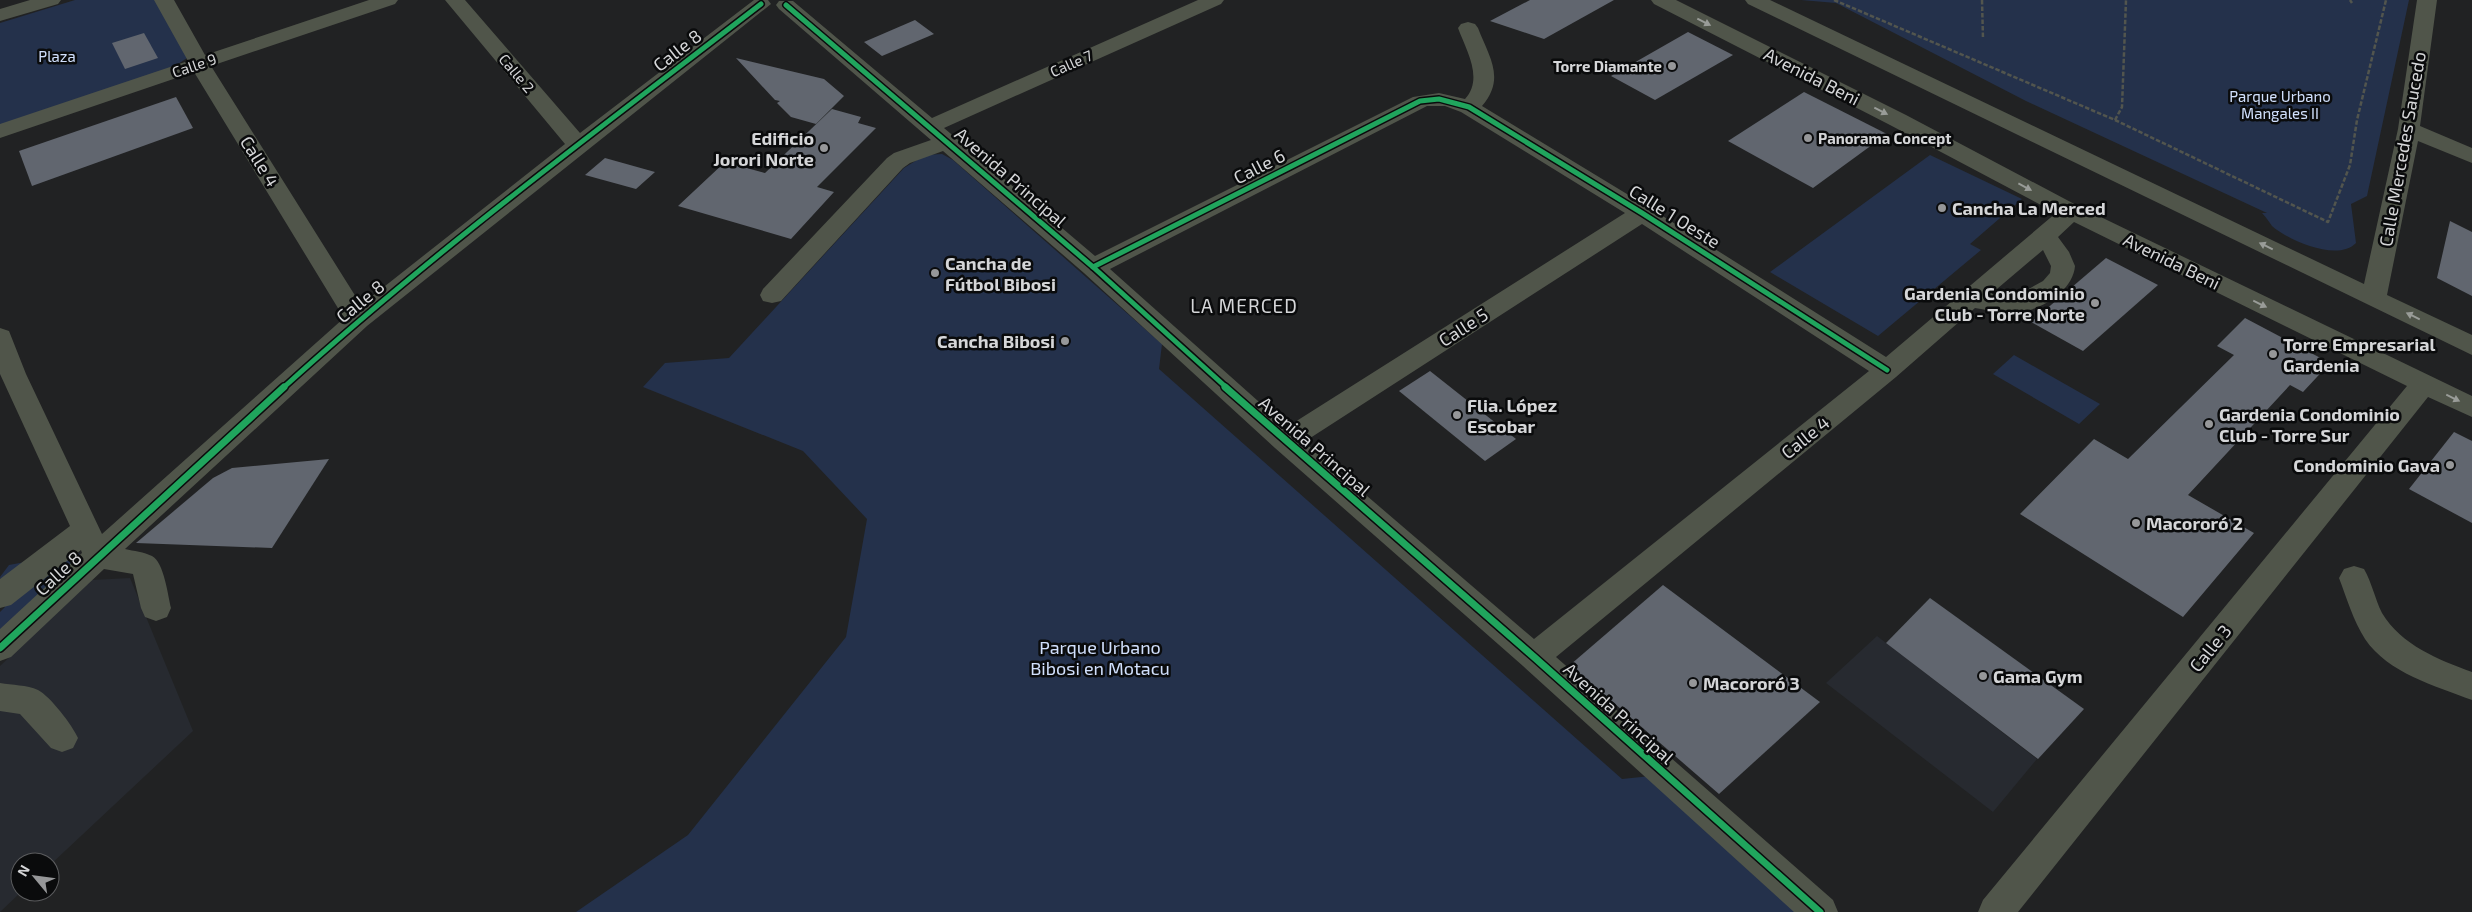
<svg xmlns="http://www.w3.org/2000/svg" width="2472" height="912" viewBox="0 0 2472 912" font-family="'Exo 2',sans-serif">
<rect width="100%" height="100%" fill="#212223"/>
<!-- built -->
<g fill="#272a30">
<path d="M130,578L193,731L50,865V862H20L21,892L0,912V666L92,580Z"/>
<path d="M1877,636L2037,759L1993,812L1826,683Z"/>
</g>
<!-- green -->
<g fill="#24314b">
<path d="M75,0H159L190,56L169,70L0,125V23Z"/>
<path d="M1801,0H2409L2367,196L2351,204L2356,243C2338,262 2289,241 2272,226C2269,222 2266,217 2262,213H2267L2026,101L1836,3Z"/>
<path d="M942,154L953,160L1162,344L1159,369L1622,779L1651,776L1800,912H576L688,835L846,637L867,519L803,451L643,387L665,363L729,358L904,168L925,155Z"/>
<path d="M1930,155L2022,199L1970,244L1981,250L1878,336L1770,272Z"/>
<path d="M2014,355L2100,404L2079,424L1993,374Z"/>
<path d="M74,550L80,554L75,572L0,641V612L5,607L0,577L9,565L41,559Z"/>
</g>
<!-- building -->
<g fill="#61666f">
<path d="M1530,0H1614L1544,39L1490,21Z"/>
<path d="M915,20L934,34L882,56L864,42Z"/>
<path d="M1688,32L1733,55L1655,100L1611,76Z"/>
<path d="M144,33L158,58L125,69L112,43Z"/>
<path d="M736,58L824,79L844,96L816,124L791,117L777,103L780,101L775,100Z"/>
<path d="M1804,92L1887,134L1813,188L1728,141Z"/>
<path d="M176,97L193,128L32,186L19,151Z"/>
<path d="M832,109L861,117L858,123L876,128L817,187L834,192L791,239L678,206L725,162L765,173Z"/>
<path d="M605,158L655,172L636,189L585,175Z"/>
<path d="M2450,221L2472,232V296L2437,278Z"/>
<path d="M2106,258L2158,285L2083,351L2031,322Z"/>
<path d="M2245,318L2330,363L2303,392L2290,385L2188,495L2254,533L2183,617L2020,514L2094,439L2128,459L2234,355L2217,346Z"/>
<path d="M1430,371L1516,439L1485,461L1399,391Z"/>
<path d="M2454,432L2472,441V523L2409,489Z"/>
<path d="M329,459L272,548L136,543L213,478L232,468Z"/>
<path d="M1663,585L1820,702L1719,794L1570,665Z"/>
<path d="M1930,598L2084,709L2038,759L1886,643Z"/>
</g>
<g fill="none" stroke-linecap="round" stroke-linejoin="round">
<!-- path -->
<g stroke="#52554e" stroke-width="2.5" stroke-dasharray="4.5 2" stroke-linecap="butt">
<path d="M1834,0L2115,120L2328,222L2350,165L2357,120L2386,0"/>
<path d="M1982,0L1983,39"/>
<path d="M2350,0L2352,3"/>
<path d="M2115,120L2122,107L2126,0"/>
</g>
<!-- minor -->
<g fill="#50554a" fill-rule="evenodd">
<path d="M30,0H61L58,4L0,21V9Z"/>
<path d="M154,0H174L205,55L369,0H398L395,4L211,66L361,305L565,144L445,0H465L580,133L754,0H768L771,4L367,326L125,549C134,551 144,552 152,556C164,562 168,596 171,608L167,617L156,621L145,617L141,608L133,574L104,569L11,657L0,661V629L82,553L81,550L11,605L0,608V579L70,526L0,374V328L9,331L26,374L102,534L344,318L194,72L0,138V124L188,61Z"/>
<path d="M1198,0H1224L1221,4L944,128L1095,256L1413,97L1439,93L1465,99C1484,78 1466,50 1458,28L1461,24L1468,22L1475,24L1478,28C1489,57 1506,78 1482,106L1650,208L1886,357L2056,213L1890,125L1654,4L1651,0H1676L1906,115L2080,207L2472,396V417L2428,397L2018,912H1978L1983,900L2407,386L2074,222L2058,237L2069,252L2075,266C2073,292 2038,312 2014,313C2001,314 1988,310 1975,308L1896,377L1556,657L1833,900L1838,912H1794L1523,666L1275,448L1084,273L943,151L910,163L903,168L781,301L772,303L763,301L760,295L763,289L887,158L894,153L931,140L779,9L776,5L779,1H793L932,118ZM1427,106H1445L1461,112L1625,213L1287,427L1110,269ZM1642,224L1869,371L1534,639L1304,442ZM2043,250L2051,266L2050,273L2043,281L2016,296L1991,294Z"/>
<path d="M1745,0H1770L2364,284L2398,129L2417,0H2437L2420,126L2472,148V163L2418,141L2387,295L2472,335V355L1748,4Z"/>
<path d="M2354,566L2364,569C2372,583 2375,599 2382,613C2401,645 2439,660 2472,672V700C2435,686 2388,673 2365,639C2353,620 2347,599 2339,578L2344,569Z"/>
<path d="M0,683C12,685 27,685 38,690C50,696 73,726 78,738L73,748L62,752L51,748L20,714L0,711Z"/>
</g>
<defs>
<g id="cycleway-far1">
<path d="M786,5L1093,267L1227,388"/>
<path d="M1093,267L1420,101L1439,99L1469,107L1642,213L1887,370"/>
<path d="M283,388C434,251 599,129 761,4"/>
</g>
<g id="cycleway">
<path d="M1225,387L1534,657L1820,912"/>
<path d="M0,648L284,387"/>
</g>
</defs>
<!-- cycleway-far1 casing -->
<use href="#cycleway-far1" stroke="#0a0b0c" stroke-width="8"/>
<!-- cycleway casing -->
<use href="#cycleway" stroke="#0a0b0c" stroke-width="10"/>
<!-- cycleway-far1 -->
<use href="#cycleway-far1" stroke="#20a55d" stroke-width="5"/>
<!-- cycleway -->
<use href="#cycleway" stroke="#20a55d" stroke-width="7"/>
</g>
<!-- one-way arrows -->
<defs><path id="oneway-solid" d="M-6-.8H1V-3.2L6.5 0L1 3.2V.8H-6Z" transform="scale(1.25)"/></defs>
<g fill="#999c98">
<use href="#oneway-solid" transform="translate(1704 22) rotate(27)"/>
<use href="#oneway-solid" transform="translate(1881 111) rotate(27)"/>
<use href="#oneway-solid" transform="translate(2025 187) rotate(28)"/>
<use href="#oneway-solid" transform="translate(2266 246) rotate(-154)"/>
<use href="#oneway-solid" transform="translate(2260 304) rotate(26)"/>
<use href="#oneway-solid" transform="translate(2413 316) rotate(-154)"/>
<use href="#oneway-solid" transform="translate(2453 398) rotate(26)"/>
</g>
<!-- markers -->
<g fill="#969799" stroke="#0a0b0c" stroke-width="2">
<circle cx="1672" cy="66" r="5"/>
<circle cx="1808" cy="138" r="5"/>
<circle cx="824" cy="148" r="5"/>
<circle cx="1942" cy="208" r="5"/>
<circle cx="935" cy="273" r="5"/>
<circle cx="2095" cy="303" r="5"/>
<circle cx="1065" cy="341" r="5"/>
<circle cx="2273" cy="354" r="5"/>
<circle cx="1457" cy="415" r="5"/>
<circle cx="2209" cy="424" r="5"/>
<circle cx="2450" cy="465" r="5"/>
<circle cx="2136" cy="523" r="5"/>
<circle cx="1983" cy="676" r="5"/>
<circle cx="1693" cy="683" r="5"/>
</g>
<g text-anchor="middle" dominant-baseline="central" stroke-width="5" stroke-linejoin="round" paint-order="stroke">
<!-- far-park labels -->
<g font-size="15" fill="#d1e0fd" stroke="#0a0b0c">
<text x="57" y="56">Plaza</text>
<text x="2280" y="96">Parque Urbano<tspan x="2280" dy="17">Mangales II</tspan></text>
</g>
<!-- far-street labels -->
<g font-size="15" fill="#d5d6d8" stroke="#0a0b0c">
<text transform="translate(1071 63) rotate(-24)">Calle 7</text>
<text transform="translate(194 65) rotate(-19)">Calle 9</text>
<text transform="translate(517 73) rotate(50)">Calle 2</text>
</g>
<!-- far-poi labels -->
<g font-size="15" font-weight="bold" fill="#d5d6d8" stroke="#0a0b0c" text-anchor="end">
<text x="1662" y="66">Torre Diamante</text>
<text x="1818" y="138" text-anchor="start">Panorama Concept</text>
</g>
<!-- street labels -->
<g font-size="18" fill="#d5d6d8" stroke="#0a0b0c">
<text transform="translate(677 50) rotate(-38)">Calle 8</text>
<text transform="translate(1812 76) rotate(27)">Avenida Beni</text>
<text transform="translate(2402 149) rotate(-80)">Calle Mercedes Saucedo</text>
<text transform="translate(260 161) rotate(58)">Calle 4</text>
<text transform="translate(1259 166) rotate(-27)">Calle 6</text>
<text transform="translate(1011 177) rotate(41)">Avenida Principal</text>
<text transform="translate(1675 216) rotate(32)">Calle 1 Oeste</text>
<text transform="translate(2172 261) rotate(26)">Avenida Beni</text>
<text transform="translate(360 301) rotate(-39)">Calle 8</text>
<text transform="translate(1463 327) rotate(-33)">Calle 5</text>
<text transform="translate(1805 437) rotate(-39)">Calle 4</text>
<text transform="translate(1315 446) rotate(41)">Avenida Principal</text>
<text transform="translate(58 573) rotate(-43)">Calle 8</text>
<text transform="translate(2210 648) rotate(-51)">Calle 3</text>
<text transform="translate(1619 713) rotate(42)">Avenida Principal</text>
</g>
<!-- poi labels -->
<g font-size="18" font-weight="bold" fill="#d5d6d8" stroke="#0a0b0c" text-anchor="start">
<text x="814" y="138" text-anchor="end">Edificio<tspan x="814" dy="21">Jorori Norte</tspan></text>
<text x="1952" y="208">Cancha La Merced</text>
<text x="945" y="263">Cancha de<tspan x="945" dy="21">Fútbol Bibosi</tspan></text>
<text x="2085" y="293" text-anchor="end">Gardenia Condominio<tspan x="2085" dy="21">Club - Torre Norte</tspan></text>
<text x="1055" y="341" text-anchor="end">Cancha Bibosi</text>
<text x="2283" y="344">Torre Empresarial<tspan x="2283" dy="21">Gardenia</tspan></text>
<text x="1467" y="405">Flia. López<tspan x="1467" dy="21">Escobar</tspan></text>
<text x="2219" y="414">Gardenia Condominio<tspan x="2219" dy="21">Club - Torre Sur</tspan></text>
<text x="2440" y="465" text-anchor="end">Condominio Gava</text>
<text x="2146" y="523">Macororó 2</text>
<text x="1993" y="676">Gama Gym</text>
<text x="1703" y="683">Macororó 3</text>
</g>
<!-- park labels -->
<g font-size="18" fill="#d1e0fd" stroke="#0a0b0c">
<text x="1100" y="647">Parque Urbano<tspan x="1100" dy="21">Bibosi en Motacu</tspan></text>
</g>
<!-- neighbourhood labels -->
<g font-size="19" letter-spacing="1" fill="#d5d6d8" stroke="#0a0b0c">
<text x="1244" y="305">LA MERCED</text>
</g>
</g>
<!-- north arrow -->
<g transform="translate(35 877) rotate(299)"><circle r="24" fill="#0a0b0c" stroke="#5b5c5e"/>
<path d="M0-4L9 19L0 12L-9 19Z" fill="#969799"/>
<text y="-8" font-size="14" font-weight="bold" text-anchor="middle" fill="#d5d6d8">N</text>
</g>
</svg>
